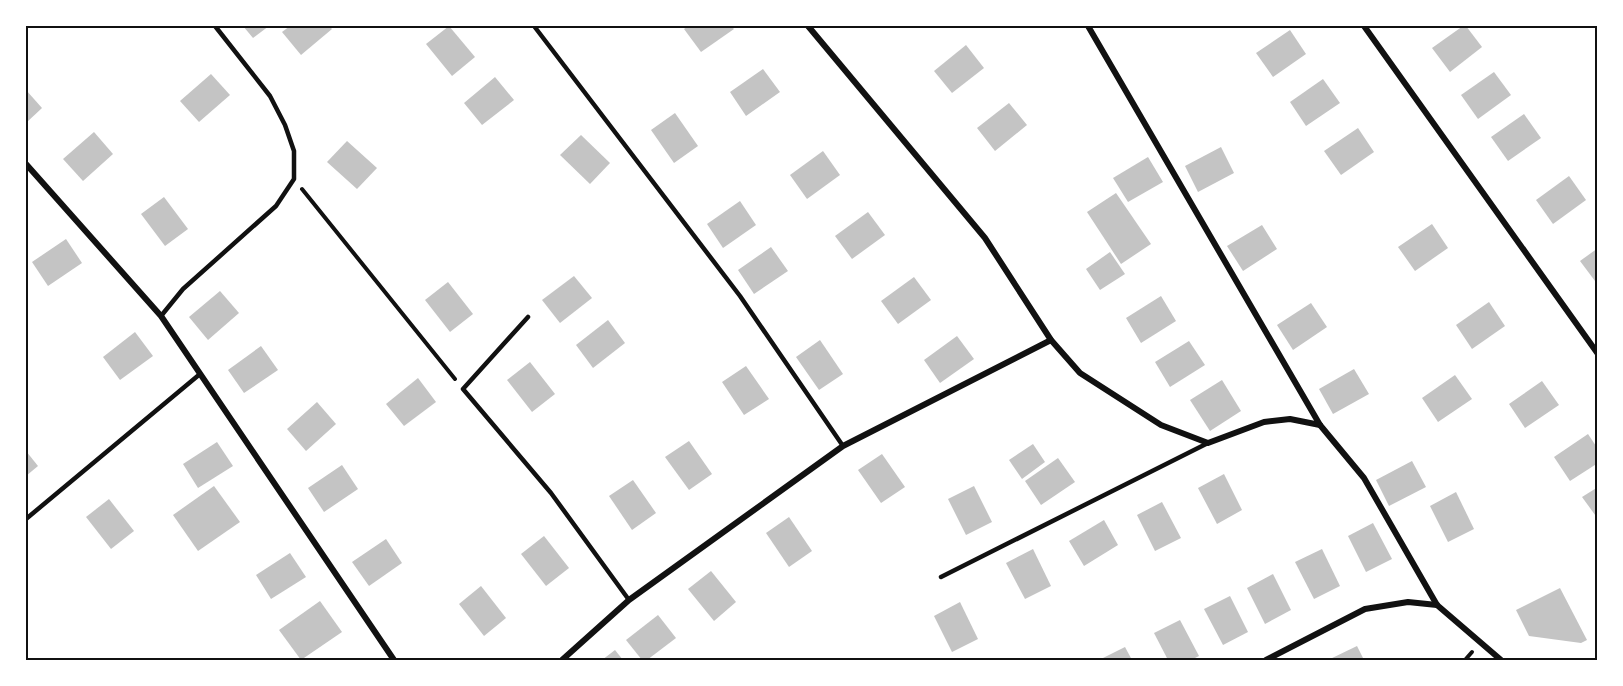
<svg xmlns="http://www.w3.org/2000/svg" width="1623" height="686" viewBox="0 0 1623 686" font-family="'Golos Text',sans-serif">
<rect width="100%" height="100%" fill="#fff"/>
<!-- building -->
<g fill="#c4c4c4">
<path d="M243,26H269L253,38Z"/>
<path d="M290,26H329L332,29L301,55L282,32Z"/>
<path d="M449,26L475,57L452,76L426,44Z"/>
<path d="M688,26H731L734,29L701,52L684,29Z"/>
<path d="M1463,26H1466L1482,47L1450,72L1432,48Z"/>
<path d="M1290,30L1306,54L1273,77L1256,53Z"/>
<path d="M966,45L984,68L952,93L934,71Z"/>
<path d="M763,69L780,92L746,116L730,92Z"/>
<path d="M1494,72L1511,95L1478,119L1461,95Z"/>
<path d="M211,74L230,95L199,122L180,101Z"/>
<path d="M495,77L514,100L482,125L464,103Z"/>
<path d="M1323,79L1340,103L1306,126L1290,102Z"/>
<path d="M26,90L42,108L26,123Z"/>
<path d="M1009,103L1027,125L995,151L977,128Z"/>
<path d="M675,113L698,146L674,163L651,130Z"/>
<path d="M1524,114L1541,138L1508,161L1491,137Z"/>
<path d="M1358,128L1374,152L1341,175L1324,151Z"/>
<path d="M94,132L113,154L83,181L63,159Z"/>
<path d="M581,135L610,163L590,184L560,155Z"/>
<path d="M347,141L377,168L357,189L327,162Z"/>
<path d="M1221,147L1234,173L1198,192L1185,166Z"/>
<path d="M823,151L840,175L807,199L790,175Z"/>
<path d="M1148,157L1163,182L1128,202L1113,178Z"/>
<path d="M1569,176L1586,200L1553,224L1536,200Z"/>
<path d="M1116,193L1151,244L1121,264L1087,212Z"/>
<path d="M164,197L188,229L165,246L141,214Z"/>
<path d="M740,201L756,225L723,248L707,224Z"/>
<path d="M868,212L885,235L852,259L835,236Z"/>
<path d="M1432,224L1448,248L1415,271L1398,247Z"/>
<path d="M1262,225L1277,249L1243,271L1227,246Z"/>
<path d="M66,239L82,263L48,286L32,262Z"/>
<path d="M771,247L788,271L754,294L738,270Z"/>
<path d="M1598,248V285L1580,261Z"/>
<path d="M1110,252L1125,274L1100,290L1086,269Z"/>
<path d="M574,276L592,298L560,323L542,300Z"/>
<path d="M914,277L931,300L898,324L881,301Z"/>
<path d="M448,282L473,314L450,332L425,300Z"/>
<path d="M220,291L239,313L208,340L189,317Z"/>
<path d="M1161,296L1176,321L1141,343L1126,318Z"/>
<path d="M1489,302L1505,326L1472,349L1456,325Z"/>
<path d="M1311,303L1327,327L1293,350L1277,325Z"/>
<path d="M608,320L625,343L593,368L576,345Z"/>
<path d="M135,332L153,356L120,380L103,357Z"/>
<path d="M957,336L974,359L940,383L924,360Z"/>
<path d="M820,340L843,374L819,390L796,357Z"/>
<path d="M1189,341L1205,365L1170,387L1155,362Z"/>
<path d="M261,346L278,370L244,393L228,370Z"/>
<path d="M530,362L555,394L532,412L507,380Z"/>
<path d="M746,366L769,399L744,415L722,382Z"/>
<path d="M1354,369L1369,394L1333,414L1319,389Z"/>
<path d="M1455,375L1472,399L1438,422L1422,398Z"/>
<path d="M418,378L436,402L404,426L386,404Z"/>
<path d="M1222,380L1241,411L1210,431L1190,400Z"/>
<path d="M1542,381L1559,405L1525,428L1509,404Z"/>
<path d="M317,402L336,424L306,451L287,429Z"/>
<path d="M1588,434L1598,449V463L1570,481L1554,457Z"/>
<path d="M689,441L712,474L689,490L665,457Z"/>
<path d="M217,442L233,466L198,488L183,464Z"/>
<path d="M1033,444L1045,462L1022,479L1009,460Z"/>
<path d="M26,451L38,466L26,476Z"/>
<path d="M882,454L905,487L881,503L858,470Z"/>
<path d="M1058,458L1075,482L1041,505L1025,481Z"/>
<path d="M1412,461L1426,487L1389,506L1376,480Z"/>
<path d="M342,465L358,489L324,512L308,488Z"/>
<path d="M1224,474L1242,510L1217,524L1198,488Z"/>
<path d="M633,480L656,513L632,530L609,496Z"/>
<path d="M214,486L240,522L198,551L173,515Z"/>
<path d="M974,486L992,522L966,535L948,499Z"/>
<path d="M1598,487V519L1582,497Z"/>
<path d="M1456,492L1474,529L1448,542L1430,506Z"/>
<path d="M109,499L134,531L111,549L86,517Z"/>
<path d="M1162,502L1181,538L1155,551L1137,515Z"/>
<path d="M789,517L812,551L789,567L766,533Z"/>
<path d="M1104,520L1118,545L1084,566L1069,541Z"/>
<path d="M1373,523L1392,559L1366,572L1348,536Z"/>
<path d="M544,536L569,568L546,586L521,554Z"/>
<path d="M386,539L402,563L369,586L352,562Z"/>
<path d="M1033,549L1051,586L1025,599L1006,563Z"/>
<path d="M1322,549L1340,586L1314,599L1295,562Z"/>
<path d="M290,553L306,577L271,599L256,575Z"/>
<path d="M711,571L736,602L714,621L688,589Z"/>
<path d="M1273,574L1291,610L1265,624L1247,588Z"/>
<path d="M481,586L506,618L484,636L459,604Z"/>
<path d="M1560,588L1587,640L1581,643L1529,636L1516,610Z"/>
<path d="M1230,596L1248,632L1223,645L1204,609Z"/>
<path d="M320,601L342,632L301,660L279,630Z"/>
<path d="M960,602L978,639L952,652L934,616Z"/>
<path d="M658,615L676,638L647,660H642L626,640Z"/>
<path d="M1180,620L1199,656L1191,660H1168L1154,633Z"/>
<path d="M1357,646L1364,660H1328Z"/>
<path d="M1125,647L1132,660H1099Z"/>
<path d="M615,650L623,660H602Z"/>
</g>
<g fill="none" stroke-linecap="round" stroke-linejoin="round">
<!-- path -->
<g stroke="#111" stroke-width="4">
<path d="M302,189L455,379"/>
<path d="M1465,660L1472,652"/>
</g>
<!-- service -->
<g stroke="#111" stroke-width="4.5">
<path d="M534,26L740,296L843,446"/>
<path d="M161,316L183,289L276,206L294,179V151L285,125L270,96L215,26"/>
<path d="M528,317L463,389L551,493L629,600"/>
<path d="M26,519L200,374"/>
<path d="M941,577L1208,443"/>
</g>
<!-- minor -->
<g stroke="#111" stroke-width="6">
<path d="M808,26L985,238L1051,340L1080,373L1161,425L1208,443L1264,422L1290,419L1320,425"/>
<path d="M1088,26L1320,425L1364,478L1437,605L1501,660"/>
<path d="M1364,26L1598,354"/>
<path d="M26,164L161,316L394,660"/>
<path d="M562,660L629,600L843,446L1051,340"/>
<path d="M1266,660L1365,609L1408,602L1437,605"/>
</g>
</g>
<!-- border -->
<rect width="1623" height="686" fill="none" stroke="#ffffff" stroke-width="54"/>
<rect x="27" y="27" width="1569" height="632" fill="none" stroke="#111" stroke-width="2"/>
</svg>
